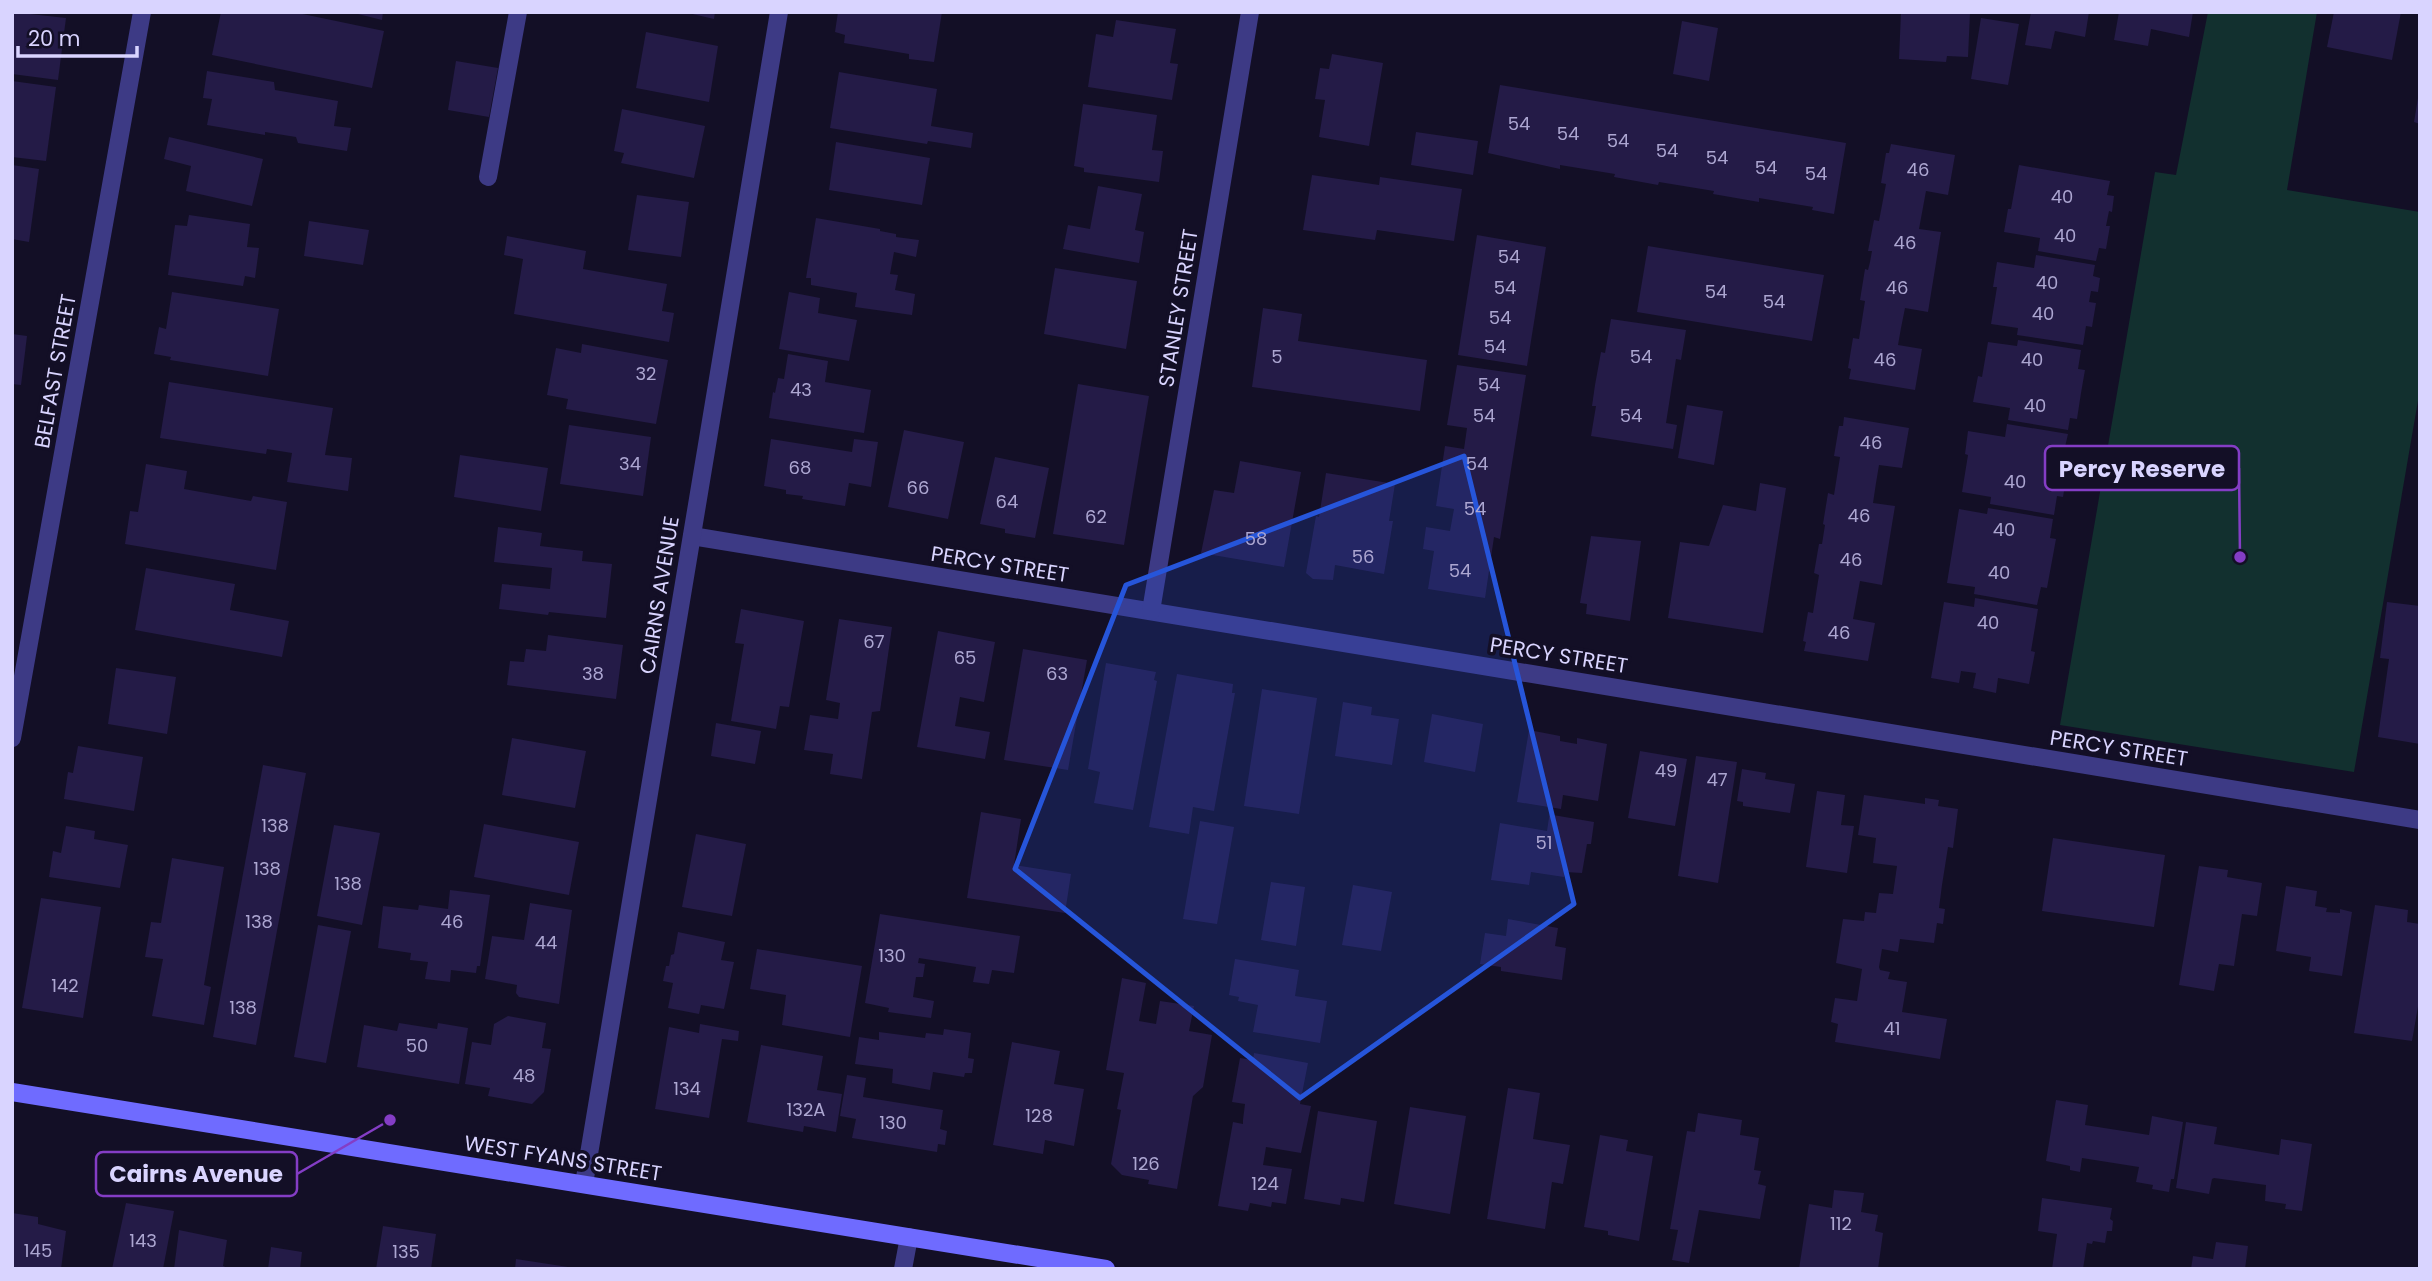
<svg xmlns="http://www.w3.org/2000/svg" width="2432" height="1281" viewBox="0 0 2432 1281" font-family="Poppins,sans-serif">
<rect width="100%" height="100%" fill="#130f26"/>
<!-- green -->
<path fill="#12302f" d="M2208,12H2317L2287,190L2420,212V389L2354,772L2060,725L2155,172L2176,175Z"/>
<!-- building -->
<g fill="#241b47">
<path d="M12,12L66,18L58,80L12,74Z"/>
<path d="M221,12H293L384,31L372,88L212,55Z"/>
<path d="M350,12H383L382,20Z"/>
<path d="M684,12H715L714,19Z"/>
<path d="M838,12H942L934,62L909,59V54L844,43L845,35L835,32Z"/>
<path d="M1901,12L1970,13L1968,57L1947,56L1946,62L1899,59Z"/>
<path d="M2031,12H2089L2085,37L2055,31L2051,49L2025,45Z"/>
<path d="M2119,12H2193L2189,37L2151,29L2148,46L2114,40Z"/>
<path d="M2334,12H2401L2392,60L2327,47Z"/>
<path d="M1981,18L2019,24L2008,85L1971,79Z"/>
<path d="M1116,20L1176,29L1170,63L1178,64L1172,100L1088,87L1096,34L1113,37Z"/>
<path d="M1682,21L1718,28L1709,81L1673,74Z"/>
<path d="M646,32L718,46L709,102L636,88Z"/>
<path d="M1332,54L1383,63L1369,146L1319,137L1325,100L1315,99L1320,68L1329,69Z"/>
<path d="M456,61L498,68L489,117L448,110Z"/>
<path d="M207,71L274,82L275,90L338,101L334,126L351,128L347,151L298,143L296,137L265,132V135L207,125L212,99L203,98Z"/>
<path d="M839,72L937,89L931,126L973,133L971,148L928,141L927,144L830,128Z"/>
<path d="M12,81L56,87L46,161L12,157Z"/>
<path d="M1500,85L1846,143L1834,214L1812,210L1813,207L1759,198V202L1713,194L1714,191L1659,182L1658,185L1614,177L1615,174L1560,165V169L1488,153Z"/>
<path d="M2418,98H2420V124L2414,122Z"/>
<path d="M1083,104L1157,115L1152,150L1163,151L1159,182L1084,172V168L1074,166Z"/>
<path d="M622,109L705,126L694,178L621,163L624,153L614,151Z"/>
<path d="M1416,132L1478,141L1473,175L1411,165Z"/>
<path d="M169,137L263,159L252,206L186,191L191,166L164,159Z"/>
<path d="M836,142L930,158L922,205L829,190Z"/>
<path d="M1891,144L1955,155L1948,195L1926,191L1919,229L1941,232L1928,312L1905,308L1901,328L1898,345L1922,349L1915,390L1849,379L1851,369L1848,368L1853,338L1859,339L1865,301L1860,300L1865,269L1868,270L1870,262L1872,251H1868L1874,220L1879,221L1886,184L1881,183L1886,153H1889Z"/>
<path d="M12,165L39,169L29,242L12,239Z"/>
<path d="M2019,165L2110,181L2107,195L2114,196L2112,212L2109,211L2106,226H2110L2106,249L2099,248L2096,261L2038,251L2040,238L2004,232L2008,209H2011Z"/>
<path d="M1312,175L1379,185L1380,177L1462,189L1454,241L1377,230L1375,240L1303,230Z"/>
<path d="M1098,186L1142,194L1135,230L1144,232L1139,263L1063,249L1068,225L1090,229Z"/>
<path d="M637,195L689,202L681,257L628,250Z"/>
<path d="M189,215L250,224L247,247L259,248L255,278L245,276L243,286L168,275L175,225L187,226Z"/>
<path d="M816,218L880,229V231L896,234V237L919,240L916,257L894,252L890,274L898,275L895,290L915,294L912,315L855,307L857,293L811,285V278H806Z"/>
<path d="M309,221L369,230L363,265L304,256Z"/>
<path d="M1477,235L1546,247L1527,366L1458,355Z"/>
<path d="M507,236L586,251L583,269L667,284L662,311L674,313L669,342L514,314L523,259L504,255Z"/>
<path d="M1648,246L1824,275L1812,341L1637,312Z"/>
<path d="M2036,255L2095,265L2093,276L2100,278L2098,292L2091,291L2089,302L2096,303L2092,327L2086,326L2083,345L2017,335L2018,328L1991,324L1997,287H1993L1997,262L2034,268Z"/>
<path d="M1055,268L1137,281L1126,349L1044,334Z"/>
<path d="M172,292L279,309L268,376L170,360L171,357L154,354L159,327L166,329Z"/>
<path d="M789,292L820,298L818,313L857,320L849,361L779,349Z"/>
<path d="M1263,308L1302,314L1298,341L1427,360L1420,411L1252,387Z"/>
<path d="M1611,319L1686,330L1681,360L1676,359L1666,423L1677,425L1673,449L1591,436L1596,406H1592L1595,385L1601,352L1605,353Z"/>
<path d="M12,334L27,336L21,385L12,384Z"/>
<path d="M2018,340L2081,350L2078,369L2085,370L2081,393L2077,419L2070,418L2068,430L2008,420L2010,408L1973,402L1978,376L1982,377L1988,342L2017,346Z"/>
<path d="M582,344L668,360L656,424L566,409L568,399L547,395L556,348L581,353Z"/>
<path d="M788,354L828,361L825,382L871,390L864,433L769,418L773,392L775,393L778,378L784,379Z"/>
<path d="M1457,365L1526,375L1500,539L1494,537L1485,598L1428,589L1434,551L1423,549L1426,527L1450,531L1454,509L1436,506L1445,446L1464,449L1467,428L1447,425Z"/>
<path d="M169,382L333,408L325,455L352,458L348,491L287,482L292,453L267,449L266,454L160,438Z"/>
<path d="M1078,384L1149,396L1124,545L1053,534Z"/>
<path d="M1687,405L1723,411L1714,465L1678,458Z"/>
<path d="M1844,417L1909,428L1902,468L1879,465L1876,483L1873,503L1895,506L1882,585L1860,581L1853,619L1875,623L1868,661L1804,651L1806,642L1803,641L1808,612L1813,613L1819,575L1814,573L1819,544H1822L1825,525L1823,524L1828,493L1834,495L1840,457L1834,456L1839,426H1843Z"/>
<path d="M2007,424L2068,434L2065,447L2071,449L2063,497L2057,496L2054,515L1990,504L1991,497L1962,492L1968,455L1965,454L1968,431L2005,437Z"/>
<path d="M569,425L651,437L643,496L560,484Z"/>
<path d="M904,430L964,442L948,519L888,507Z"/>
<path d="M771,439L852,452L854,439L878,442L871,487L849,483L845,506L802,499L803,496L786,494V490L764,486Z"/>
<path d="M460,455L548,468L541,511L454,497Z"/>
<path d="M995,457L1049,468L1035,538L1005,533V529L980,524Z"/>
<path d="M1240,461L1301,472L1284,567L1201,553L1214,490L1234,493Z"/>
<path d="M146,464L187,471L184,489L251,501L253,496L287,502L276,570L125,544L130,511L138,512Z"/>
<path d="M1326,473L1395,484L1389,521H1393L1384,574L1335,565L1333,580L1313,579L1306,573L1316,516L1319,517Z"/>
<path d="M1760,483L1786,488L1763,633L1668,618L1680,542L1709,546L1723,505L1756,511Z"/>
<path d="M1988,508L2053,519L2050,538L2056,539L2047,588L2041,587L2037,605L1974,594L1975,587L1947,583L1959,509L1987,514Z"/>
<path d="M498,527L542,533L540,546L583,551L582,561L612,564L606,618L549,612L548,615L499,609L502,584L550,589L552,568L494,562Z"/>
<path d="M1591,536L1641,541L1630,621L1586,614L1587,604L1580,603Z"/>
<path d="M146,568L235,584L230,610L289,621L282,657L135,630Z"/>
<path d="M1975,598L2038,609L2031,651L2035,652L2029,684L1998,678L1996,693L1973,688L1976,673L1961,671L1959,683L1931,678L1944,602L1974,607Z"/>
<path d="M2387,602L2420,606V744L2378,737L2389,659L2380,658Z"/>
<path d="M741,609L804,621L789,707L780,706L776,729L731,721L744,644L735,643Z"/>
<path d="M839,619L892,627L880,711L872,712L862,779L830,774L833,754L804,750L810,715L838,719L840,703L826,700Z"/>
<path d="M938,631L995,642L984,702L960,697L955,726L990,732L985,759L917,747Z"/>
<path d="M548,635L623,645L616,699L507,685L510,661L524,662L526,649L546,651Z"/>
<path d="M1023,649L1087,660L1068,770L1004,760Z"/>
<path d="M1106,663L1156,672L1154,680L1157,681L1133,810L1094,803L1100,772L1088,769Z"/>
<path d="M116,668L176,677L167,734L108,724Z"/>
<path d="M1177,674L1233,684L1232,693H1235L1214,811L1193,807L1189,834L1149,827Z"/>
<path d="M1262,689L1317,698L1299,814L1244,806Z"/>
<path d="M1343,702L1372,707L1371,715L1399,719L1392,765L1335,756Z"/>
<path d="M1432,714L1483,724L1475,772L1424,762Z"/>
<path d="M716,723L761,731L755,764L711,756Z"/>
<path d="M1529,730L1560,736V741L1577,744V738L1607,744L1598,801L1563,795L1561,809L1517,802Z"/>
<path d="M512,738L586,751L575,808L502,795Z"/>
<path d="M78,746L143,757L134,811L64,799L68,772L73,773Z"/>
<path d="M1640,751L1687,759L1675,826L1628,818Z"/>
<path d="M1696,756L1737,762L1718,883L1678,876Z"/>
<path d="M263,765L306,773L256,1045L213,1037Z"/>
<path d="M1742,769L1766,773L1765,779L1795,784L1790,813L1743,806V802L1737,801Z"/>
<path d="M1817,791L1845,795L1841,825L1854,826L1847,873L1806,867Z"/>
<path d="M1864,795L1925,804V798L1939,800L1938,806L1958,809L1953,848L1948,847L1942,885L1939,908L1945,909L1943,924L1937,923L1934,943L1900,939L1898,952L1882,949L1879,967L1880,970L1890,972L1888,979L1907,982L1902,1012L1947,1019L1940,1059L1835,1042L1838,1024L1831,1022L1835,998L1857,1001L1862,969L1836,963L1843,919L1864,921L1865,912L1876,913L1879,893L1893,894L1897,866L1873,863L1876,838L1858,835Z"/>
<path d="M1550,811L1553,812V815L1594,822L1591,844H1587L1582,873L1565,872L1564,877L1531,872L1529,885L1491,880L1500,823L1547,831Z"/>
<path d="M981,812L1021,819L1014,865L1071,874L1065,913L967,898Z"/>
<path d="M1200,821L1234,827L1217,924L1183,919Z"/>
<path d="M484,824L579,842L569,895L474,877Z"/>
<path d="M334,825L380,833L362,925L317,916Z"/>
<path d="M66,826L95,831L94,839L128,845L120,888L49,877L53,851L61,853Z"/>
<path d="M696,834L746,844L732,916L682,907Z"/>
<path d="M2053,838L2165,855L2154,927L2042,911Z"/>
<path d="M172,858L224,867L204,985L211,987L204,1025L152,1016L163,959L145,957L151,922L161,923Z"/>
<path d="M2199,866L2228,870L2227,877L2262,883L2257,916L2242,914L2234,966L2219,964L2214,991L2179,985Z"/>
<path d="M1271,882L1305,887L1296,946L1261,940Z"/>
<path d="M1353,885L1392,892L1381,951L1342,945Z"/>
<path d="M2286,886L2317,891L2315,906L2327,908L2326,912L2340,913V909L2352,912L2342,976L2309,971L2311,957L2276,951Z"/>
<path d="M450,890L490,895L480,966H477L476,973L451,970L450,982L425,979L428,962L410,960L411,953L378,948L383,906L418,910L419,905L448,909Z"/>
<path d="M41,898L101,907L83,1018L22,1008Z"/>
<path d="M530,903L572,910L559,1004L519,997L516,993L517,985L485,979L492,936L524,940Z"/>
<path d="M2375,905L2408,910L2407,922L2420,924V995L2412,1041L2354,1033Z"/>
<path d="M880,914L1020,936L1014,973L992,970L989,984L973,982L976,967L919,958L918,963L925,964L923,977H916L913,997L934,1001L931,1018L888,1012L889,1008L865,1003Z"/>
<path d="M1508,919L1558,928L1555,946L1566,948L1562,980L1501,971V967L1480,964L1485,933L1506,936Z"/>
<path d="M318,925L351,931L326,1063L294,1057Z"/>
<path d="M678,932L725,942L721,960L734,962L724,1009L701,1005L699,1014L668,1008L673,983L663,981L666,966H669L671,955L674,954Z"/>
<path d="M757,949L862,966L850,1037L782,1025L786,995L750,989Z"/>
<path d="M1235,959L1299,970L1295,996L1327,1001L1320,1043L1253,1032L1258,1005L1238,1001L1239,997L1229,995Z"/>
<path d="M1122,978L1146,983L1139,1021L1156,1024L1160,1001L1194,1006L1189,1031L1212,1035L1203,1087L1193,1096L1177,1189L1148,1184L1149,1180L1122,1175L1111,1164L1121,1110L1117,1109L1124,1073L1106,1070Z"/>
<path d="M508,1016L546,1023L542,1048L551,1049L544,1092L532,1104L488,1096L490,1088L465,1084L472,1042L491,1045L494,1024Z"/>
<path d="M399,1023L437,1029L438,1023L468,1028L459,1084L357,1067L364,1025L397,1031Z"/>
<path d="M700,1024L739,1031L738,1041L722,1039L709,1118L655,1109L669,1027L699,1033Z"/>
<path d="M944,1029L971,1033L968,1058L974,1059L972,1073H965L964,1077L933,1072L930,1090L892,1083L893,1069L855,1064L859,1037L879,1040V1032L925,1038L926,1033L943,1035Z"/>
<path d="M1012,1042L1060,1051L1054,1084L1084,1089L1074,1146L1045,1140L1043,1154L993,1145Z"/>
<path d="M761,1045L823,1056L817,1090L842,1094L836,1132L804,1126L803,1132L747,1122Z"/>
<path d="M1254,1053L1308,1063L1300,1104L1311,1106L1301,1153L1266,1147L1263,1165L1292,1169L1286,1204L1272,1202L1271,1207L1250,1203L1248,1211L1218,1206L1233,1122L1243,1124V1120L1245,1104L1232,1102L1240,1058L1253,1060Z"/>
<path d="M847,1075L866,1078L863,1097L943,1110L940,1129L947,1131L945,1145L938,1144L937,1152L852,1138L856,1119L840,1116Z"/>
<path d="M1508,1088L1540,1093L1533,1139L1570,1145L1563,1184L1552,1182L1545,1229L1487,1219Z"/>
<path d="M2056,1100L2088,1105L2085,1125L2149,1135L2152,1116L2183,1122L2174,1179H2171L2169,1192L2152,1189L2153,1185L2136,1182L2139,1167L2082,1158L2080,1172L2070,1170V1166L2046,1161Z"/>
<path d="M1410,1107L1466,1116L1450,1214L1394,1204Z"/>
<path d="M1318,1111L1377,1121L1364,1202L1341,1198L1340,1205L1304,1199Z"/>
<path d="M1698,1113L1742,1120L1740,1135L1759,1138L1754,1170L1761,1171L1758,1184L1766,1186L1760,1219L1699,1210L1689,1263L1672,1260L1678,1230L1670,1229L1687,1131L1695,1132Z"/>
<path d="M2186,1122L2217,1127L2214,1144L2279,1155L2281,1139L2312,1144L2302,1211L2285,1209L2286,1204L2265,1201L2266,1185L2214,1178L2212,1179L2209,1194L2176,1188Z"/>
<path d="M1600,1135L1628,1140L1626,1151L1653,1156L1639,1241L1608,1235V1231L1584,1227Z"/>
<path d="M1834,1190L1864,1193L1861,1212L1878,1215L1875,1231L1883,1233L1878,1269H1799L1809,1204L1832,1208Z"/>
<path d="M2042,1198L2112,1208L2110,1219L2113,1221L2112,1231H2107L2105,1243L2093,1241L2092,1244L2087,1243L2083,1269H2052L2057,1234L2038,1231Z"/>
<path d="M126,1203L174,1211L163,1269H112Z"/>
<path d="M12,1213L38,1217V1224L66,1231L61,1269H12Z"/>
<path d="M383,1226L436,1234L431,1269H376Z"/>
<path d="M179,1230L227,1240L223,1266L230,1269H174Z"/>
<path d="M2216,1242L2248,1246L2245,1269H2191L2193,1256L2213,1259Z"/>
<path d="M271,1247L302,1252L300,1269H268Z"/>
<path d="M516,1259L568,1267V1269H515Z"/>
</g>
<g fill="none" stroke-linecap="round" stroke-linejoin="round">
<!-- lane -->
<path stroke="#3d3a85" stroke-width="18" d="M488,177L518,12"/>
<!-- street -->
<g stroke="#3d3a85" stroke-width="18">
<path d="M692,536L2420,820"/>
<path d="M1151,611L1250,12"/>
<path d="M12,738L142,12"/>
<path d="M584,1184L779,12"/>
<path d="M903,1269L909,1237"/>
</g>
<!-- secondary -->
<path stroke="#6f6bff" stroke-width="18" d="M12,1092L1106,1269"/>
</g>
<!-- marked area -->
<path fill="#2655da" fill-opacity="0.2" stroke="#2655da" stroke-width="5" stroke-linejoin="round" d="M1464,456L1574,904L1300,1098L1015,869L1126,585Z"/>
<g text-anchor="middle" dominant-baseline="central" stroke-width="7" stroke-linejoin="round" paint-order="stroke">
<!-- number labels -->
<g font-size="18" fill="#aca6d1">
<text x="1519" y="123">54</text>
<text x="1568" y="133">54</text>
<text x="1618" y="140">54</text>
<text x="1667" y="150">54</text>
<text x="1717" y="157">54</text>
<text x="1766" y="167">54</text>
<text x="1918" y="169">46</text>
<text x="1816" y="173">54</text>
<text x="2062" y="196">40</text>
<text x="2065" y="235">40</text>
<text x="1905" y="242">46</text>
<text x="1509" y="256">54</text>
<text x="2047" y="282">40</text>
<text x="1505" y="287">54</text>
<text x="1897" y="287">46</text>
<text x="1716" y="291">54</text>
<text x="1774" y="301">54</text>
<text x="2043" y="313">40</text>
<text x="1500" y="317">54</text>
<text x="1495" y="346">54</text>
<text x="1277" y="356">5</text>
<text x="1641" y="356">54</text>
<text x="1885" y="359">46</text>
<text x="2032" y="359">40</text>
<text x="646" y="373">32</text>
<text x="1489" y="384">54</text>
<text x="801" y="389">43</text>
<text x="2035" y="405">40</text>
<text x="1484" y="415">54</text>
<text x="1631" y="415">54</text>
<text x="1871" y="442">46</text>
<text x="630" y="463">34</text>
<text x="1477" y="463">54</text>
<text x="800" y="467">68</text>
<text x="2015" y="481">40</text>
<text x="918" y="487">66</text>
<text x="1007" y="501">64</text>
<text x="1475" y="508">54</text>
<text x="1859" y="515">46</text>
<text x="1096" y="516">62</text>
<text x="2004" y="529">40</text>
<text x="1256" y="538">58</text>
<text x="1363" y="556">56</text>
<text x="1851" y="559">46</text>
<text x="1460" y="570">54</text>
<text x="1999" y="572">40</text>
<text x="1988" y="622">40</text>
<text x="1839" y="632">46</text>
<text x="874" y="641">67</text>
<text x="965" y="657">65</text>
<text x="593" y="673">38</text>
<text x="1057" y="673">63</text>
<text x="1666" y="770">49</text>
<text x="1717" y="779">47</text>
<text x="275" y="825">138</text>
<text x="1544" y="842">51</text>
<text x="267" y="868">138</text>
<text x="348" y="883">138</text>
<text x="259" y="921">138</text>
<text x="452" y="921">46</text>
<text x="546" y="942">44</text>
<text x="892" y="955">130</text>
<text x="65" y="985">142</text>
<text x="243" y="1007">138</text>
<text x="1892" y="1028">41</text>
<text x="417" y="1045">50</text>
<text x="524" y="1075">48</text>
<text x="687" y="1088">134</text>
<text x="806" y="1109">132A</text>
<text x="1039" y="1115">128</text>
<text x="893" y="1122">130</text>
<text x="1146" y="1163">126</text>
<text x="1265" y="1183">124</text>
<text x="1841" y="1223">112</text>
<text x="143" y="1240">143</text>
<text x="38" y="1250">145</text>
<text x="406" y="1251">135</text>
</g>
<!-- street labels -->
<g font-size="21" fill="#d9d4ff" stroke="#130f26">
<text transform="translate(1178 308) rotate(-81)">STANLEY STREET</text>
<text transform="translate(55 371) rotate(-80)">BELFAST STREET</text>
<text transform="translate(1000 564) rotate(9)">PERCY STREET</text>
<text transform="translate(659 595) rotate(-81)">CAIRNS AVENUE</text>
<text transform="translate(1559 655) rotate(9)">PERCY STREET</text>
<text transform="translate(2119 748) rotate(9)">PERCY STREET</text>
<text transform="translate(563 1158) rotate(9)">WEST FYANS STREET</text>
</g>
</g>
<!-- callouts -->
<path fill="none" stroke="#843dc5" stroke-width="2.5" d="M2240 557L2239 468M390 1120L297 1174"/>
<g fill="#843dc5" stroke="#130f26" stroke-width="2.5">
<circle cx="2240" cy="557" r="7"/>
<circle cx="390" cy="1120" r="7"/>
</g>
<g fill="#130f26" stroke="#843dc5" stroke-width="2.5">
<rect x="2045" y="446" width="194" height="44" rx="7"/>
<rect x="96" y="1152" width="201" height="44" rx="7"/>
</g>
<g font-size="23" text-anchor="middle" font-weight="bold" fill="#d9d4ff">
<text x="2142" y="477">Percy Reserve</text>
<text x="196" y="1182">Cairns Avenue</text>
</g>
<!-- border -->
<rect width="2432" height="1281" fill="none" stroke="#d9d4ff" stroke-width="28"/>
<!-- scale -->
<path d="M18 46v10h119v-10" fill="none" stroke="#d9d4ff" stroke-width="3.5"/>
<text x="28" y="46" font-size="21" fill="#d9d4ff" stroke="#130f26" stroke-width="5" paint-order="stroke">20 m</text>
</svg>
